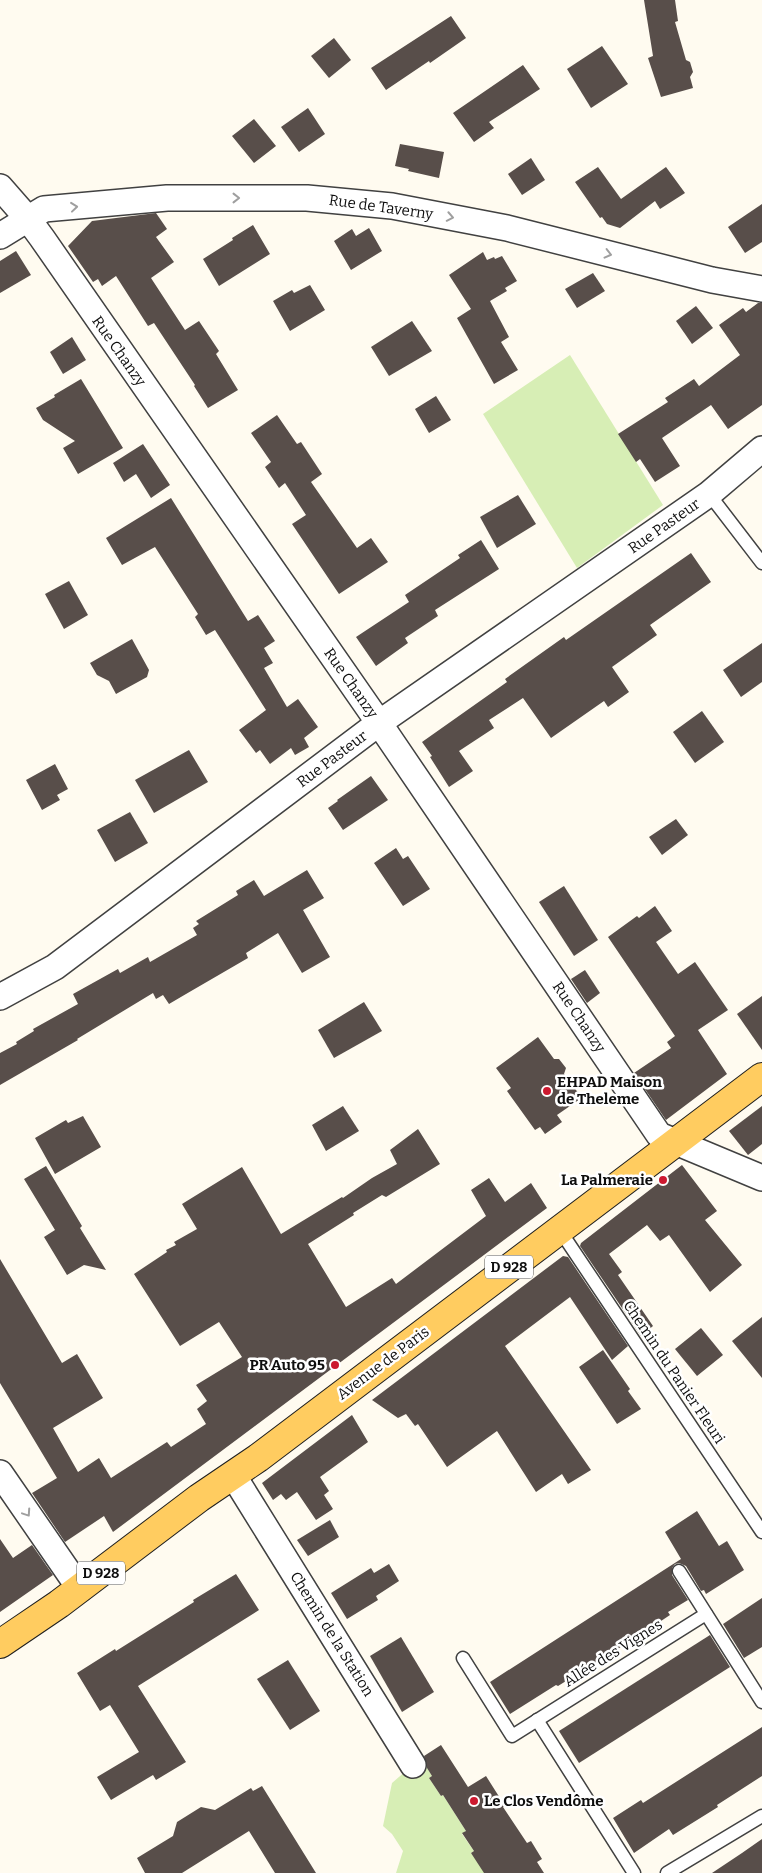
<svg xmlns="http://www.w3.org/2000/svg" width="762" height="1873" viewBox="0 0 762 1873" font-family="Bitter,serif">
<rect width="100%" height="100%" fill="#fffbf0"/>
<!-- green -->
<g fill="#d7eeb5">
<path d="M570,355L663,505L577,568L483,414Z"/>
<path d="M421,1758L432,1776L429,1778L441,1796L443,1795L466,1831L462,1834L474,1851L471,1853L488,1873H396L403,1851L392,1834L383,1826L392,1783Z"/>
</g>
<!-- building -->
<g fill="#584e4a">
<path d="M644,0H675L678,21L675,22L686,60L690,62L693,72L690,77L693,88L661,97L648,58L653,56Z"/>
<path d="M451,16L466,38L430,63L429,61L386,90L371,68Z"/>
<path d="M334,38L351,60L329,78L311,56Z"/>
<path d="M602,46L628,84L591,108L567,69Z"/>
<path d="M523,65L540,89L489,122L494,128L474,142L453,113Z"/>
<path d="M308,108L325,134L299,152L281,127Z"/>
<path d="M254,119L276,146L254,163L232,136Z"/>
<path d="M400,144L444,152L439,178L408,171L409,169L395,166Z"/>
<path d="M531,158L545,180L522,195L508,174Z"/>
<path d="M598,167L621,199L666,167L685,193L660,209L655,201L620,228L607,224L602,217L600,218L575,182Z"/>
<path d="M762,204V242L745,253L728,227Z"/>
<path d="M156,213L167,229L156,237L174,262L151,278L185,330L199,321L219,351L216,354L238,390L208,408L194,386L195,385L154,323L148,326L116,276L102,286L98,279L93,282L68,246L92,221Z"/>
<path d="M253,225L270,254L219,286L203,259L233,240L232,238Z"/>
<path d="M369,228L382,251L351,270L334,241L352,229L356,236Z"/>
<path d="M16,251L31,275L0,293V261Z"/>
<path d="M483,252L487,260L494,257L495,259L502,256L517,281L505,288L507,291L490,301L509,337L501,342L518,370L494,384L457,318L471,309L449,275Z"/>
<path d="M593,273L605,291L577,308L565,289Z"/>
<path d="M310,285L325,310L290,331L273,301L292,290L294,293Z"/>
<path d="M758,303H762V405L728,429L711,405L662,438L680,466L655,482L640,459L636,462L618,434L668,402L665,398L694,379L699,386L740,355L719,325L743,308L746,312Z"/>
<path d="M696,306L713,328L692,344L676,321Z"/>
<path d="M412,321L432,351L389,376L371,347Z"/>
<path d="M72,337L86,360L63,374L50,352Z"/>
<path d="M81,379L123,448L78,474L63,448L75,441L43,420L36,408L55,397L54,395Z"/>
<path d="M436,396L451,420L429,433L415,409Z"/>
<path d="M277,415L297,444L301,442L322,474L311,482L357,548L371,538L388,562L339,594L292,524L306,515L285,483L279,488L265,467L271,462L251,433Z"/>
<path d="M143,444L170,485L151,498L136,474L124,482L113,463Z"/>
<path d="M518,495L536,524L497,548L480,517Z"/>
<path d="M171,498L248,621L258,615L275,641L264,648L273,663L264,668L287,707L298,699L318,727L304,738L309,747L295,755L291,748L270,764L260,750L256,753L239,730L266,710L215,630L206,635L195,617L198,614L155,547L122,565L106,538Z"/>
<path d="M481,540L499,569L435,610L438,616L405,638L408,643L376,666L356,637L409,602L405,595L460,558L458,555Z"/>
<path d="M691,553L711,582L650,625L657,635L612,667L629,692L608,707L604,701L551,738L523,698L489,720L494,728L459,751L473,771L449,787L430,757L432,756L422,742L507,682L505,679L564,637L566,640Z"/>
<path d="M69,581L88,615L64,629L45,594Z"/>
<path d="M132,639L149,670L147,677L116,694L109,681L97,675L90,663Z"/>
<path d="M762,643V682L741,697L723,670Z"/>
<path d="M702,711L724,742L695,763L673,732Z"/>
<path d="M189,750L208,782L154,813L135,780Z"/>
<path d="M55,764L68,789L57,795L60,800L42,810L26,780Z"/>
<path d="M371,776L388,800L343,830L328,808L338,801L337,800Z"/>
<path d="M130,812L148,843L115,862L97,830Z"/>
<path d="M676,819L688,835L662,855L649,837Z"/>
<path d="M396,848L403,859L408,856L430,889L403,906L374,863Z"/>
<path d="M307,870L324,898L303,910L330,957L302,973L278,933L246,953L248,958L186,994L169,1004L163,995L156,999L153,993L77,1039L78,1040L0,1085V1053L17,1044L16,1042L34,1031L33,1029L78,1004L73,994L118,969L120,973L148,957L150,962L197,935L193,928L199,924L196,921L238,895L236,891L254,880L264,896Z"/>
<path d="M564,886L598,940L574,956L539,902Z"/>
<path d="M655,906L672,931L656,942L678,974L695,962L728,1010L698,1030L727,1074L666,1120L634,1073L671,1048L667,1042L675,1036L608,937L637,916L639,918Z"/>
<path d="M585,970L600,993L587,1003L571,979Z"/>
<path d="M762,996V1050L737,1014Z"/>
<path d="M364,1002L382,1031L334,1058L318,1030Z"/>
<path d="M538,1037L554,1059H559L566,1068L564,1074L579,1094L577,1096L580,1099L557,1115L562,1122L545,1134L540,1127L535,1130L507,1091L511,1088L496,1068Z"/>
<path d="M343,1106L359,1131L326,1151L312,1125Z"/>
<path d="M762,1106V1144L748,1155L729,1131Z"/>
<path d="M83,1116L101,1147L55,1174L35,1138L66,1120L68,1123Z"/>
<path d="M418,1129L440,1164L386,1197L382,1195L353,1213L354,1215L308,1244L346,1307L392,1278L396,1284L486,1216L471,1190L489,1178L505,1202L531,1183L547,1208L113,1532L104,1516L65,1542L32,1493L57,1478L0,1383V1259L62,1363L77,1354L103,1398L53,1428L78,1472L99,1458L111,1478L167,1442L171,1447L206,1424L197,1409L207,1401L196,1385L242,1357L219,1322L180,1346L134,1274L167,1252L166,1250L176,1245L174,1242L197,1229L182,1204L242,1167L281,1234L342,1197L343,1198L372,1178L397,1164L390,1150Z"/>
<path d="M682,1165L717,1211L705,1220L742,1265L710,1292L669,1235L660,1241L647,1225L609,1254L622,1272L618,1275L653,1326L641,1336L580,1246L581,1243Z"/>
<path d="M46,1166L82,1226L80,1228L106,1270L84,1265L67,1275L44,1237L55,1230L24,1179Z"/>
<path d="M563,1256L568,1257L628,1346L612,1360L570,1297L505,1346L591,1470L568,1484L562,1474L536,1492L497,1431L447,1467L418,1424L415,1426L406,1414L398,1418L372,1400Z"/>
<path d="M762,1317V1378L732,1341Z"/>
<path d="M701,1328L723,1355L697,1376L675,1349Z"/>
<path d="M603,1350L630,1389L628,1391L641,1409L617,1424L579,1367Z"/>
<path d="M352,1415L368,1442L320,1477L329,1491L324,1495L333,1509L316,1520L297,1492L286,1500L281,1494L273,1500L262,1483Z"/>
<path d="M697,1511L719,1546L727,1541L744,1570L706,1594L704,1590L701,1591L686,1566L679,1563L675,1564L672,1568V1575L688,1600L668,1612L670,1615L637,1637L558,1686L556,1685L510,1714L490,1682L681,1559L665,1532Z"/>
<path d="M330,1520L339,1537L308,1556L297,1540Z"/>
<path d="M0,1539L13,1558L32,1545L53,1575L0,1612Z"/>
<path d="M389,1564L399,1581L376,1596L378,1600L347,1619L331,1593L371,1568L374,1573Z"/>
<path d="M236,1574L259,1610L138,1686L186,1762L156,1780L153,1775L111,1800L97,1777L139,1752L110,1705L100,1711L77,1673L115,1649L116,1651L194,1602L193,1600Z"/>
<path d="M762,1598V1647L744,1658L723,1624Z"/>
<path d="M710,1635L730,1667L579,1763L559,1731Z"/>
<path d="M401,1637L434,1692L402,1712L370,1656Z"/>
<path d="M288,1660L320,1711L290,1730L257,1679Z"/>
<path d="M762,1727V1776L717,1805L718,1807L673,1835L669,1829L634,1853L613,1818L641,1800L643,1803Z"/>
<path d="M441,1745L468,1787L486,1776L505,1806L503,1807L527,1843L531,1841L542,1859L537,1862L544,1873H484L471,1853L474,1851L462,1833L466,1831L443,1795L441,1796L429,1778L432,1776L427,1768L424,1756Z"/>
<path d="M262,1786L316,1873H275L249,1831L182,1873H145L137,1858L173,1836L177,1822L201,1807L215,1810L251,1788L253,1791Z"/>
<path d="M762,1839V1873H712L742,1853Z"/>
</g>
<g fill="none" stroke-linecap="round" stroke-linejoin="round">
<defs>
<g id="service">
<path d="M709,494L762,563"/>
<path d="M559,1229L762,1532"/>
<path d="M679,1571L762,1702"/>
<path d="M463,1658L512,1736L706,1614"/>
<path d="M537,1720L634,1873"/>
<path d="M667,1873L762,1816"/>
</g>
<g id="minor">
<path d="M0,187L28,219L42,238L379,723L659,1135L762,1178"/>
<path d="M0,236L44,209L167,198H307L392,206L507,228L712,280L762,289"/>
<path d="M0,997L55,967L379,723L709,494L762,449"/>
<path d="M0,1473L80,1589"/>
<path d="M233,1475L413,1765"/>
</g>
<path id="primary" d="M0,1644L59,1604L199,1498L258,1458L762,1077"/>
</defs>
<!-- service casing -->
<use href="#service" stroke="#414141" stroke-width="15"/>
<!-- minor casing -->
<use href="#minor" stroke="#414141" stroke-width="28"/>
<!-- primary casing -->
<use href="#primary" stroke="#1f1f1f" stroke-width="30"/>
<!-- service -->
<use href="#service" stroke="#fff" stroke-width="12"/>
<!-- minor -->
<use href="#minor" stroke="#fff" stroke-width="25"/>
<!-- primary -->
<use href="#primary" stroke="#ffcc60" stroke-width="28"/>
</g>
<!-- one-way arrows -->
<defs><path id="oneway-chevron" d="M-2-3.5L2.5 0L-2 3.5" fill="none" stroke-width="1.6" stroke-linecap="round" stroke-linejoin="round" transform="scale(1.25)"/></defs>
<g stroke="#9f9f9f">
<use href="#oneway-chevron" transform="translate(236 198)"/>
<use href="#oneway-chevron" transform="translate(74 207) rotate(-6)"/>
<use href="#oneway-chevron" transform="translate(450 217) rotate(11)"/>
<use href="#oneway-chevron" transform="translate(608 254) rotate(14)"/>
<use href="#oneway-chevron" transform="translate(27 1513) rotate(56)"/>
</g>
<!-- markers -->
<g fill="#cc192f" stroke="#fff" stroke-width="2">
<circle cx="547" cy="1091" r="5"/>
<circle cx="663" cy="1180" r="5"/>
<circle cx="335" cy="1365" r="5"/>
<circle cx="474" cy="1801" r="5"/>
</g>
<g text-anchor="middle" dominant-baseline="central" stroke-width="5" stroke-linejoin="round" paint-order="stroke">
<!-- shield labels -->
<g fill="#fff" stroke="#565656" stroke-width="1">
<rect x="485" y="1255.5" width="48" height="23" rx="4"/>
<rect x="77" y="1561.5" width="48" height="23" rx="4"/>
</g>
<g font-size="14" font-weight="bold" fill="#0e0e0e">
<text x="509" y="1267">D 928</text>
<text x="101" y="1573">D 928</text>
</g>
<!-- street labels -->
<g font-size="15" fill="#0e0e0e" stroke="#fff">
<text transform="translate(381 207) rotate(8)">Rue de Taverny</text>
<text transform="translate(119 351) rotate(55)">Rue Chanzy</text>
<text transform="translate(664 526) rotate(-35)">Rue Pasteur</text>
<text transform="translate(351 683) rotate(55)">Rue Chanzy</text>
<text transform="translate(332 759) rotate(-37)">Rue Pasteur</text>
<text transform="translate(579 1017) rotate(56)">Rue Chanzy</text>
<text transform="translate(383 1363) rotate(-37)">Avenue de Paris</text>
<text transform="translate(674 1372) rotate(56)">Chemin du Panier Fleuri</text>
<text transform="translate(332 1634) rotate(58)">Chemin de la Station</text>
<text transform="translate(613 1653) rotate(-32)">Allée des Vignes</text>
</g>
<!-- poi labels -->
<g font-size="15" font-weight="bold" fill="#0e0e0e" stroke="#fff" text-anchor="start">
<text x="557" y="1082">EHPAD Maison<tspan x="557" dy="17">de Theleme</tspan></text>
<text x="653" y="1180" text-anchor="end">La Palmeraie</text>
<text x="325" y="1365" text-anchor="end">PR Auto 95</text>
<text x="484" y="1801">Le Clos Vendôme</text>
</g>
</g>
</svg>
